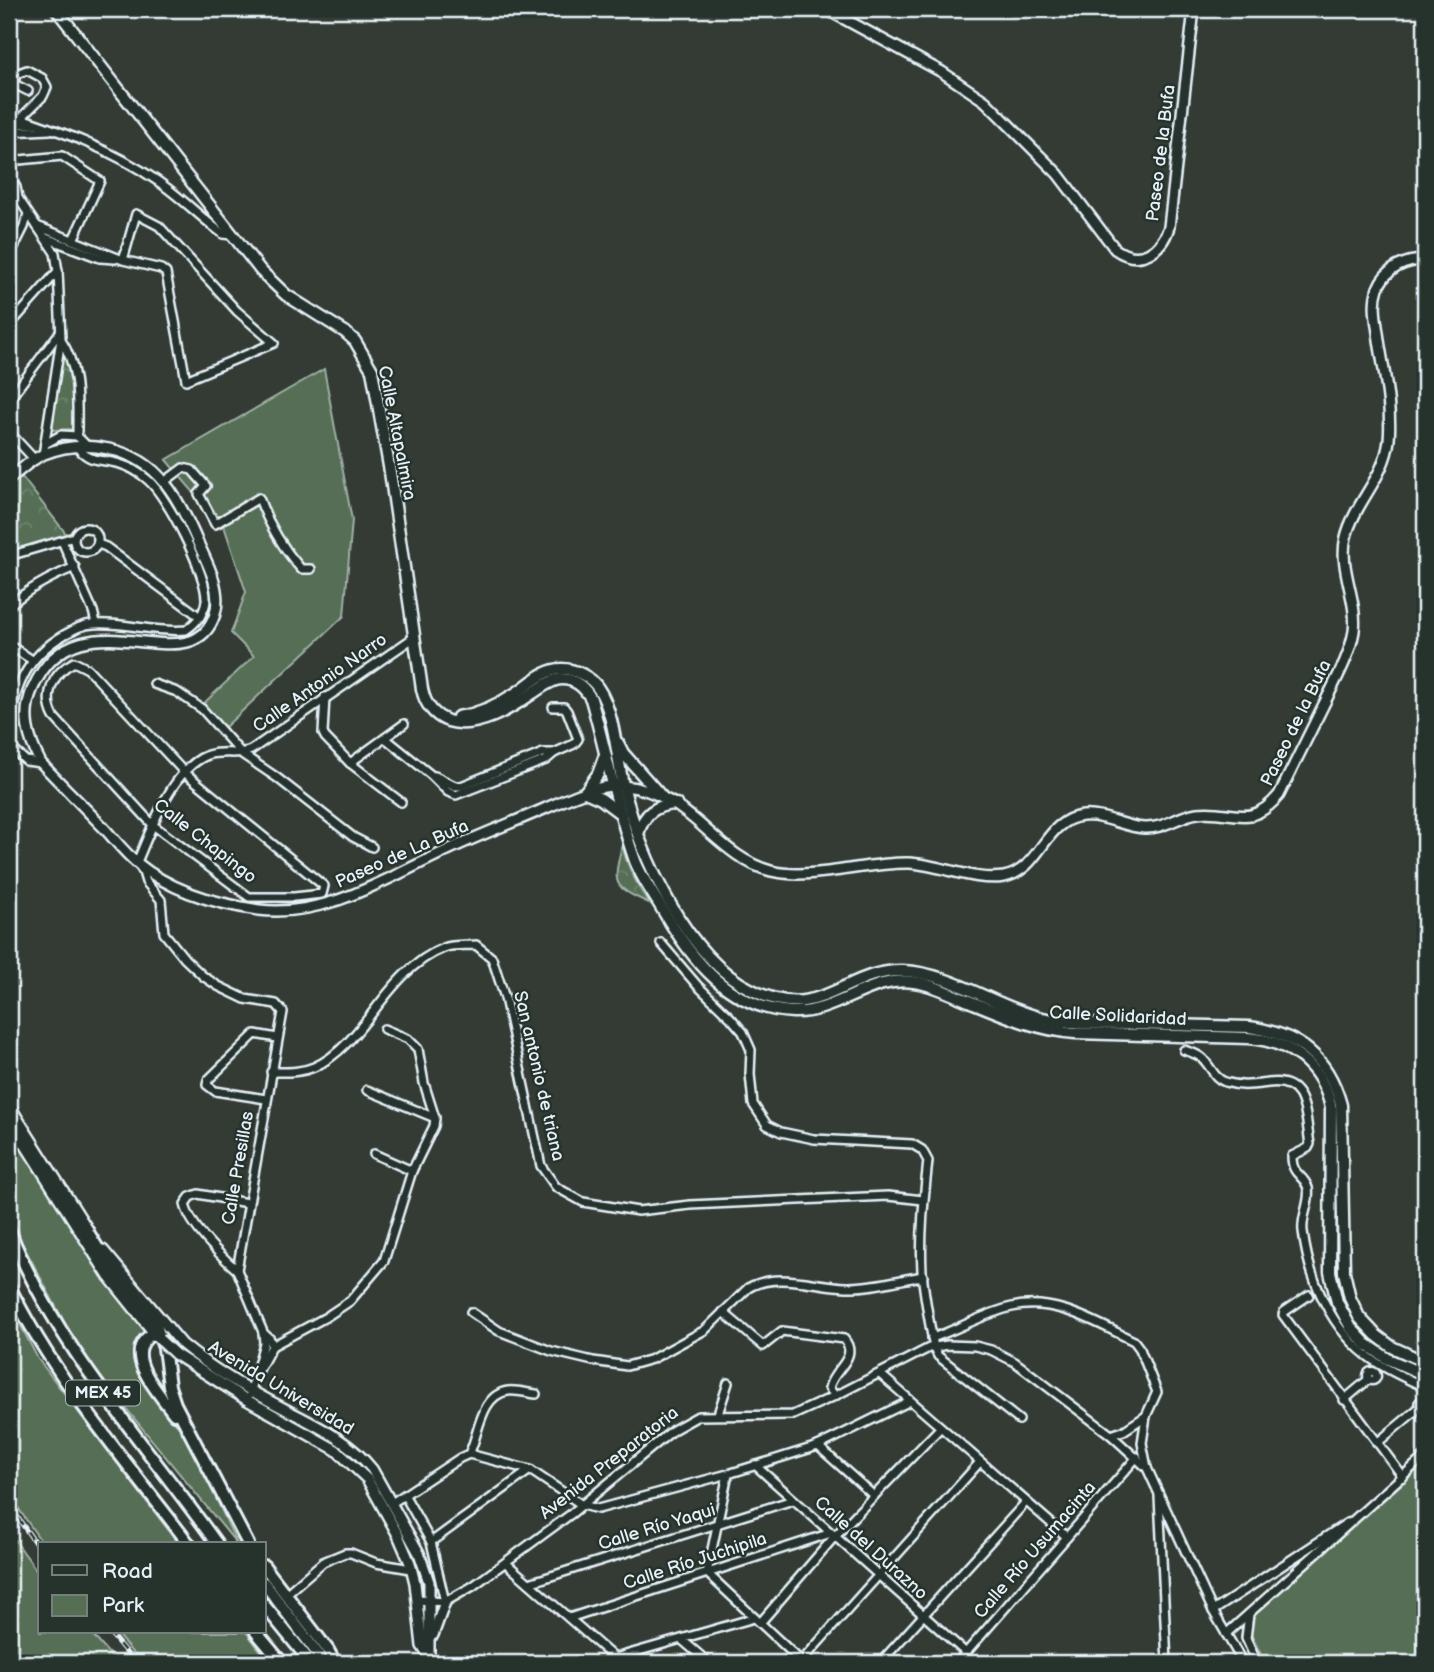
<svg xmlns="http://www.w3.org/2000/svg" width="1434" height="1672" viewBox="0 0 1434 1672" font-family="'Balsamiq Sans',sans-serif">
<defs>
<pattern id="park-crowns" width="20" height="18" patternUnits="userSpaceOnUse" patternTransform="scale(1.75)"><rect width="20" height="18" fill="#566e54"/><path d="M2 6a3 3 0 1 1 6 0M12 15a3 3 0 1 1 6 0" fill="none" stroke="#6e836d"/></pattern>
</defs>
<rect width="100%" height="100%" fill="#333b34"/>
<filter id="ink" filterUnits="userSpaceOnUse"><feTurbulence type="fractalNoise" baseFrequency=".0143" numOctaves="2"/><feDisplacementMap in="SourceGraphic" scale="14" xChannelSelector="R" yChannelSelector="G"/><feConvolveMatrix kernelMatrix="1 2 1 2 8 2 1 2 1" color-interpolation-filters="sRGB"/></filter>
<g filter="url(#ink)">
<!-- green -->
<g fill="#566e54" stroke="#9fb0a6" stroke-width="2">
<path d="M324,369L352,520L344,616L224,728L203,704L254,656L231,633L246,592L224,526L214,530L196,495L166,460Z"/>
<path d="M9,1127L93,1263L145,1329C136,1342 133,1351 136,1367L180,1429L205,1474L237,1544L97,1373L68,1329L22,1243L9,1201Z"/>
<path d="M9,1303L38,1359L179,1544H43L9,1495Z"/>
<path d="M1425,1463V1663H1265L1248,1628L1256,1614Z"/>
<path d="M9,1532L40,1575V1632H90L117,1663H9Z"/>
<path d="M115,1632H246L270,1663H141Z"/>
</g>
<!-- park -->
<g fill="url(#park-crowns)" stroke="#9fb0a6" stroke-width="2">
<path d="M61,353H66L73,387V429L52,430Z"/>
<path d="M22,477L67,535L9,551V487Z"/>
<path d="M622,845C627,867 636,884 649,903C611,886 613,884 622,845Z"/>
</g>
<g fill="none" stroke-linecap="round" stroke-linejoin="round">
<defs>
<g id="minor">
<path d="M9,114C60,131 111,149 156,180C180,196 200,217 223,234L232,235"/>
<path d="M21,118L43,96L47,87L42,78L27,70L16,74L14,84L28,91"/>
<path d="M9,124H33"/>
<path d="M9,132L50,130"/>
<path d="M9,161L62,156L100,181L73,240"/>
<path d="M9,178L16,187L18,198L55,253L58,271L61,339L43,455"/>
<path d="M37,226L123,260L161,269L166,273L186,380L274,343L237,311L159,226L136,214L123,260"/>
<path d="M46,238L100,258L115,259"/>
<path d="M9,257L24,227L28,214"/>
<path d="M9,326L58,271"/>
<path d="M61,340C80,369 77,403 77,436L86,445"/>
<path d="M9,400L60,332"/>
<path d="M9,432L35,460"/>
<path d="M45,444L61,435L77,436"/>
<path d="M164,482L183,468L192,470L206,486L199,494L215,524L259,498C269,526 282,547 301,569H311"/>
<circle cx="86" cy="540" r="12"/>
<path d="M62,541L93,611L96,623"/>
<path d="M98,544L106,547L200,617"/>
<path d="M9,556L74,537"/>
<path d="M9,606C29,588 50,577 75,567"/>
<path d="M9,645L32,660"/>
<path d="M74,662L88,669L184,772L324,886L322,894L294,897H249L153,825L54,717C43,696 52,673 74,662Z"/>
<path d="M154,684L177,692L202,709L242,754L276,777L353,837L372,847"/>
<path d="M325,697L323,733L325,737L350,763L401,802"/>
<path d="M9,735C13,691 24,658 64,635C73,630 83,624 94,624C125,622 155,633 186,630C196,623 205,613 206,600C207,574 167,496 148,480C140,473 130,467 120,464C101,458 91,464 77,447"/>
<path d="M385,738L431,775L448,792L456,795L546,760L554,753L574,744L578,739L567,711L564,707H553"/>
<path d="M9,746L26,761L41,763"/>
<path d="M350,763L404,724"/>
<path d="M435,776L455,786H461L543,753H554"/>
<path d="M661,943L697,985L731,1018L743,1032L751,1050L750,1074L753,1104L767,1125L781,1132L814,1139L912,1144L922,1150L928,1161C924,1198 920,1234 922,1271C924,1297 930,1323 934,1348L938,1356L1019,1420"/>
<path d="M1184,1050C1190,1052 1198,1054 1203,1059C1212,1068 1213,1077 1225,1082C1241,1087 1252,1085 1268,1083C1308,1077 1305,1116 1310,1144L1308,1148L1292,1156C1292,1177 1303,1173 1308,1188C1311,1202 1301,1216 1303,1231C1308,1278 1332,1332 1373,1360C1389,1371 1407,1379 1425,1387"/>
<path d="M271,1072C286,1072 300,1073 314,1067C366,1044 385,971 444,948C453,944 466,946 476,945L492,958L505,998L541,1166L556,1187L583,1202L638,1211L690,1205L888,1196L923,1200"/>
<path d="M367,1090L435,1118"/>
<path d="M266,1099L215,1091L207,1085L208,1080L255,1034L277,1038"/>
<path d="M374,1154L412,1171"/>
<path d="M237,1270C221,1256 189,1225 185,1204L190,1197L198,1194L247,1203"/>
<path d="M1309,1295L1284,1312L1283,1315L1403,1477"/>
<path d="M471,1312L499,1331L551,1351L593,1361L627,1366L652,1359L705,1330L748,1288C776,1271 815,1286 846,1287C870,1288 898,1280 923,1276"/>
<path d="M723,1312L763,1346L782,1331L844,1339C860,1358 832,1370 829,1388L835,1396"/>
<path d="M932,1338C959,1329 985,1313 1012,1307C1056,1297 1096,1323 1134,1341L1140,1349L1157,1392L1146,1416L1142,1443L1147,1468L1213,1611L1243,1663"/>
<path d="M272,1346L326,1317L350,1301L384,1261L412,1171L434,1126L435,1118L424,1083L418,1049L408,1039L384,1029"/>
<path d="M259,1370L272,1346L270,1339L263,1333"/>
<circle cx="1372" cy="1376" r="4.5"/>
<path d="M880,1374L1067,1537"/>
<path d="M250,1394L264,1343L263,1332L237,1270L283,1012L276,1004L245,999L218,986L203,976L185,959L164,933L161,900L146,882L143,872L137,862C151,830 172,768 208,755C223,750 237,756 251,750L413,638"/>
<path d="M1344,1400L1369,1379"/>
<path d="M1425,1402L1422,1400L1419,1403L1421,1407H1425"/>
<path d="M718,1414L728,1383"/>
<path d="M1111,1435L1123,1431L1146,1416"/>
<path d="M1377,1443L1420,1407"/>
<path d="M818,1446L874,1496"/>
<path d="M469,1454L530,1470L582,1505L598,1509L728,1474L818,1446L910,1401"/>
<path d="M469,1454C479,1435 480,1395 508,1391C517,1390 527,1393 536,1394"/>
<path d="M755,1465L966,1653"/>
<path d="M728,1474L707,1573L803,1663"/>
<path d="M405,1496L431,1542L445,1602"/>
<path d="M1159,1496L1167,1663"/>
<path d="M392,1503L460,1458L469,1454"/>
<path d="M431,1542L530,1470"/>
<path d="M506,1563L620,1663"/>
<path d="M529,1583L793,1500"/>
<path d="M286,1594L323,1562L345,1553H351L376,1563L411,1569"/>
<path d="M417,1600L445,1602L473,1586L571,1514L673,1430L698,1416L793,1415L835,1396L929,1348L948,1345L975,1346L991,1350L1015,1362L1111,1435L1147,1468"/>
<path d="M1213,1611L1347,1523"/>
<path d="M1249,1614L1246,1638L1257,1663"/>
<path d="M569,1618L831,1533"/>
<path d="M760,1623L835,1536L940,1428"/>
<path d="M1226,1634L1425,1456"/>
<path d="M682,1640L709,1663"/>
<path d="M615,1658L754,1618"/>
<path d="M800,1663L980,1462"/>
<path d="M880,1663L1026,1502"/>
<path d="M957,1663L1137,1457"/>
</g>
<g id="tertiary">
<path d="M826,9L942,72L985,101L1058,174L1115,249C1139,266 1161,252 1169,227L1194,9"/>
<path d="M9,479C20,471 31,459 44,454C84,438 137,447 165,483C179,500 189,522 198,543C208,564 222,590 215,614C192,689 78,586 33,688C21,714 28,739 41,763C62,785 83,806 104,828C115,840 125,853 137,863C171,891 216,904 259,910C327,918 389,877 448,850C479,835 512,823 544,809C568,799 595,784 623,786C690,791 714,856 771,871C811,881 866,862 909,863C940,864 973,882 1004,877C1041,870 1044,819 1083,816C1104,814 1124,827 1144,828C1164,829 1178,816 1197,813C1233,808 1249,831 1279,795C1295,763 1310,732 1326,700C1337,678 1350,655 1354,631C1358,599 1338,568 1346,537C1355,502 1385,477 1389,440C1392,408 1384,372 1379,340C1377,323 1372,305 1378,288C1386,268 1406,260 1425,260"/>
<path d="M9,1105L88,1230"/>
<path d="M9,1119L109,1277L157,1337"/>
<path d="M103,1250L182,1344C213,1370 247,1389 283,1408C315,1425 349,1440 372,1469L419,1553L429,1582V1663"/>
<path d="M175,1354L247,1400L336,1450L367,1479L398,1535L410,1563L415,1583L422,1646L428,1654"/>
<path d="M433,1635L445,1602"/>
</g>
<g id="secondary">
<path d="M56,9L261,271L286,295L345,332L355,341L372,370L390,472L422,689C425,704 434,716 448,721C477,730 510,709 533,693C541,688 551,679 562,679C575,679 585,688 591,699C606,751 616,806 634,858C640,876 652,892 662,909C691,959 729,1009 793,1012C837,1014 870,975 914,982C932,984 948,993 964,999C1001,1014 1036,1030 1075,1033L1248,1038C1290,1041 1322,1065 1331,1108L1330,1272L1337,1302L1351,1328L1366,1344L1388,1359L1425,1375"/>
<path d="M458,717C478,714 498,705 516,693C530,684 544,669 562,669C575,669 591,677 598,688C614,711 617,757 623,785C640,855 685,957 752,990C820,1025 845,969 903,971C951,973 992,1005 1038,1017C1067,1024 1097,1024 1127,1024C1168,1025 1208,1026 1249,1027C1298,1034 1328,1056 1341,1105L1344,1272L1350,1298L1359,1317L1376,1335L1392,1347L1425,1362"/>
<path d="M618,743L623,753L661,796"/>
<path d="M605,755L598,774L585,792L601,799L621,814"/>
<path d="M638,834C644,814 654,805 676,804"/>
<path d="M264,1583L318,1654L319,1663"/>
</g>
<g id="primary">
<path d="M84,1226L105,1260L156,1326L164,1348L169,1386L175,1404L248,1544"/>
<path d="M9,1230C57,1348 144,1442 217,1544"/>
<path d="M9,1286C56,1381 125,1460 189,1544"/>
<path d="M154,1333C118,1352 160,1394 174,1414"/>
<path d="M264,1566L328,1650L335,1663"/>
<path d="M264,1605L311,1663"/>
<path d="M256,1632L282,1663"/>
</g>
</defs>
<!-- minor casing -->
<use href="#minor" stroke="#e8f1f8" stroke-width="12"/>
<!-- tertiary casing -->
<use href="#tertiary" stroke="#e8f1f8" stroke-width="14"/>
<!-- secondary casing -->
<use href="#secondary" stroke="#e8f1f8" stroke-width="15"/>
<!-- primary casing -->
<use href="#primary" stroke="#e8f1f8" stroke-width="16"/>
<!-- minor -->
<use href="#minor" stroke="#26332d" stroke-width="7"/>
<!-- tertiary -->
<use href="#tertiary" stroke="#26332d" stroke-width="9"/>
<!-- secondary -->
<use href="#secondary" stroke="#26332d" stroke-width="10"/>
<!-- primary -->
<use href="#primary" stroke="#26332d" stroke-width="10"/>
<defs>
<g id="rail">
<path d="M9,1505L40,1550"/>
<path d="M109,1632L135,1663"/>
</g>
</defs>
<!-- rail casing -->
<use href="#rail" stroke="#e8f1f8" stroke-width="5"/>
<!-- rail -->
<use href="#rail" stroke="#26332d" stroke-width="2.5" stroke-dasharray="8" stroke-linecap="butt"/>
<defs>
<path id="tertiary-bridge" d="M159,1339L175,1354"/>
</defs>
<!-- tertiary-bridge casing -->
<use href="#tertiary-bridge" stroke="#e8f1f8" stroke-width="14" stroke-linecap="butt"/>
<!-- tertiary-bridge -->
<use href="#tertiary-bridge" stroke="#26332d" stroke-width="9"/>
</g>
</g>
<g text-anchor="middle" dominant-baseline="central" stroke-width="5" stroke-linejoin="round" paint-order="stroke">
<!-- shield labels -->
<rect fill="#26332d" stroke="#aeb8bb" stroke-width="2" x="66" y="1380.5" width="74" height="25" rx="5"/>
<g font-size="16" font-weight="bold" fill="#e8f1f8">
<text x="103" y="1393">MEX 45</text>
</g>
<!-- street labels -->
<g font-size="18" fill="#e8f1f8" stroke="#26332d">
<text transform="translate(1161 153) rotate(-83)">Paseo de la Bufa</text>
<text transform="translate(397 433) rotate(79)">Calle Altapalmira</text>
<text transform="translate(320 683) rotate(-35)">Calle Antonio Narro</text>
<text transform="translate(1296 723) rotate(-64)">Paseo de la Bufa</text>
<text transform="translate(205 841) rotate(38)">Calle Chapingo</text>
<text transform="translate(402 854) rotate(-24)">Paseo de La Bufa</text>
<text transform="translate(1118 1016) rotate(3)">Calle Solidaridad</text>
<text transform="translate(539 1076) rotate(77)">San antonio de triana</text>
<text transform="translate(238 1168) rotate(-80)">Calle Presillas</text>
<text transform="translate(281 1388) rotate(31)">Avenida Universidad</text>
<text transform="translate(609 1463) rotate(-38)">Avenida Preparatoria</text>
<text transform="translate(657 1527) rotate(-17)">Calle Río Yaqui</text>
<text transform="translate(871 1548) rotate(42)">Calle del Durazno</text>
<text transform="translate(1035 1550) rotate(-49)">Calle Río Usumacinta</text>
<text transform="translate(695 1561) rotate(-18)">Calle Río Juchipila</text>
</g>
</g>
<!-- margin -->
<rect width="1434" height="1672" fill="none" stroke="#26332d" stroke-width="35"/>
<rect x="18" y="18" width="1399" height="1637" fill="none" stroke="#e8f1f8" stroke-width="2.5" filter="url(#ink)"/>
<!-- legend -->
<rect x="38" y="1542" width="228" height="91" fill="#26332d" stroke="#747f7e" stroke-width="2"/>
<rect x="52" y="1565" width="35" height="10" fill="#26332d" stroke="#747f7e" stroke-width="2"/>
<text x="102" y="1578" font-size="21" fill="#e8f1f8">Road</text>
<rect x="52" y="1595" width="35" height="21" fill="#566e54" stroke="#747f7e" stroke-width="2"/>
<text x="102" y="1612" font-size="21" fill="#e8f1f8">Park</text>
</svg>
